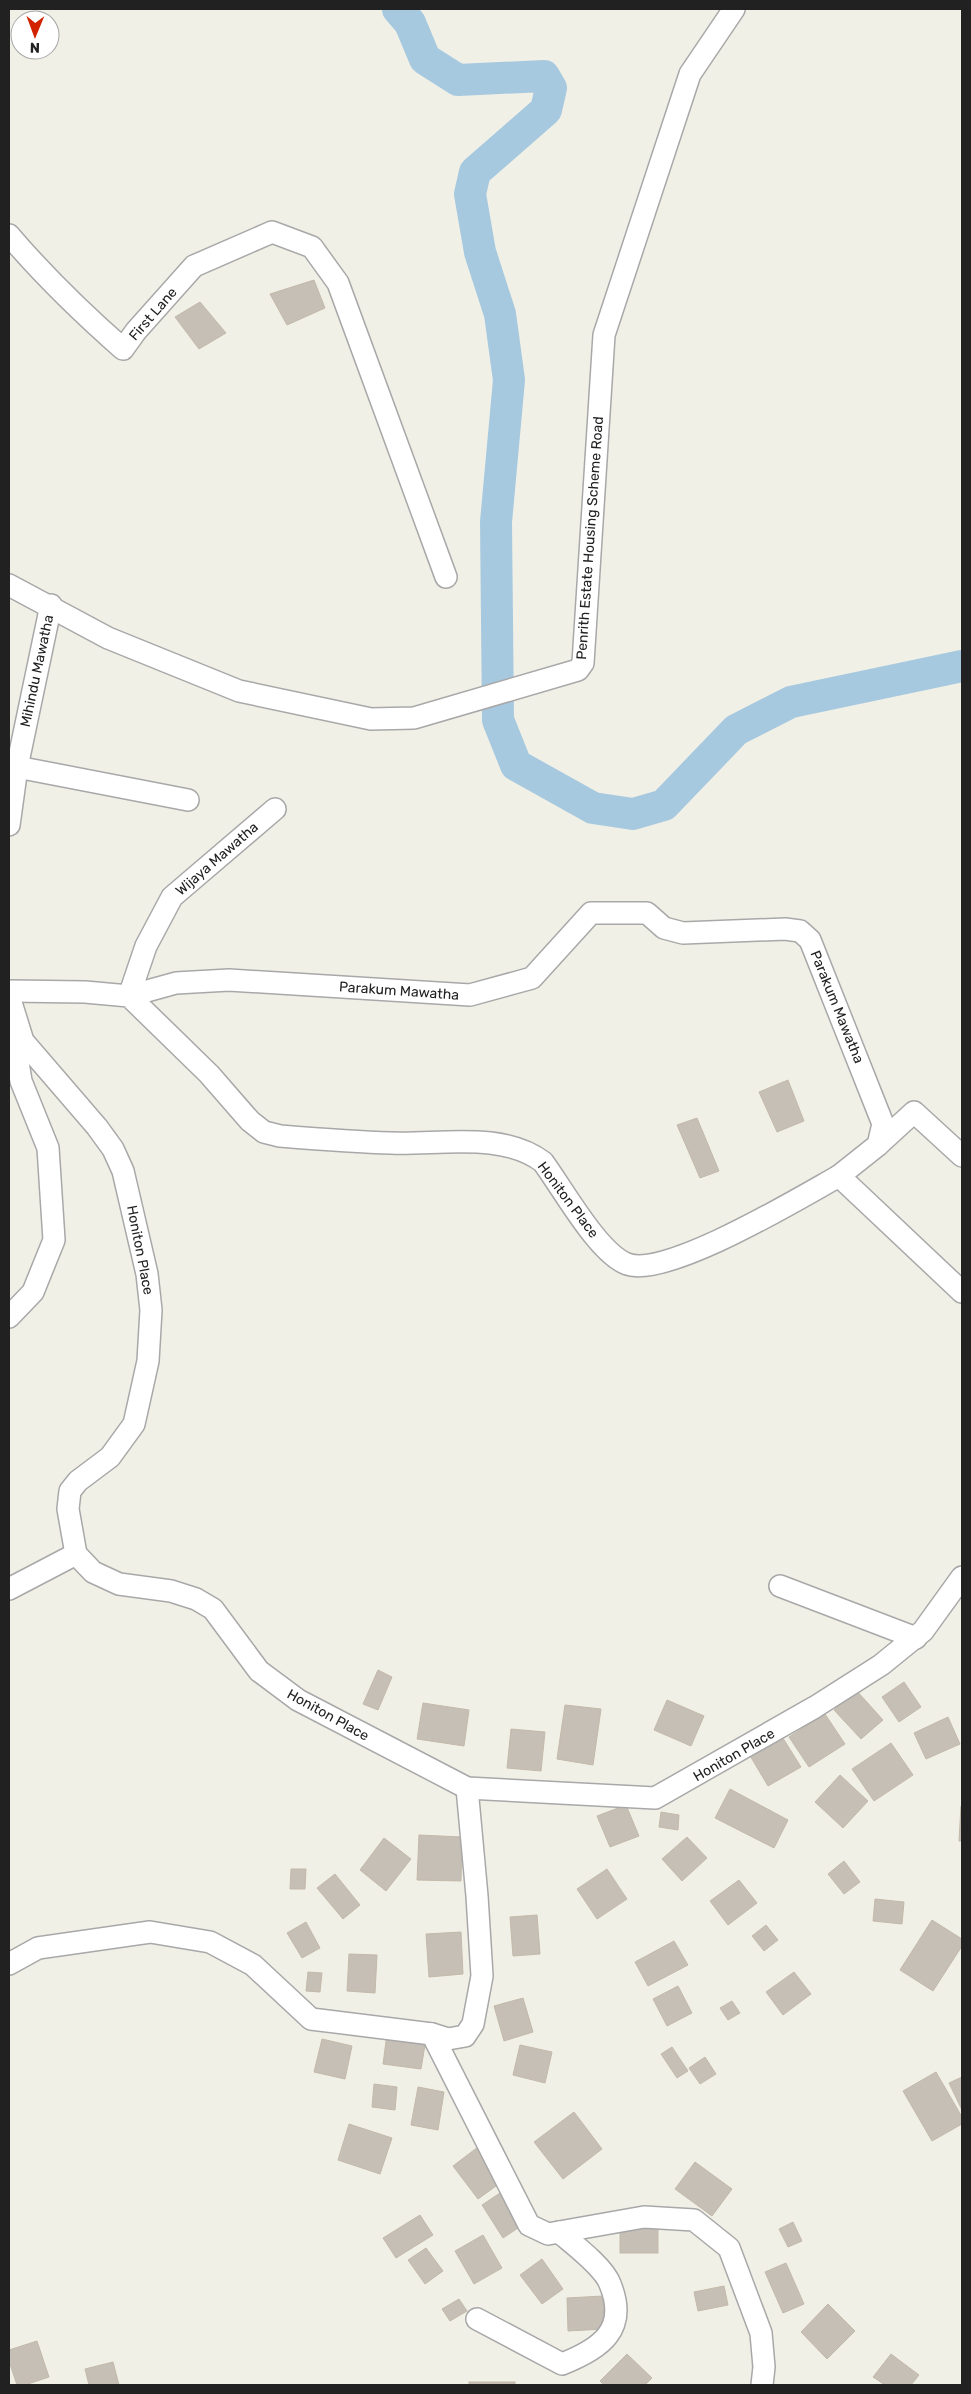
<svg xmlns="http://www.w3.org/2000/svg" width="971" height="2394" viewBox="0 0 971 2394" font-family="Rubik,sans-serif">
<rect width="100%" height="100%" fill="#f1f0e7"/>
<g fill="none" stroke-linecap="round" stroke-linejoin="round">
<!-- river -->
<path stroke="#a7c9df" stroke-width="32" d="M398,9L410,23L425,59L458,80L544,76L551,88L546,110L475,172L470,194L480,252L500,314L509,380L496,522L498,720L516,765L593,808L633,814L664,805L736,730L791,702L962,666"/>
</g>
<!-- building -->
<g fill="#c6bfb6" stroke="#c3b9a9">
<path d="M314,280L325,308L287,325L270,294Z"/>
<path d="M200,302L226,333L199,349L175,317Z"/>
<path d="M788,1080L804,1121L777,1132L759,1092Z"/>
<path d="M697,1118L719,1171L700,1178L677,1125Z"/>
<path d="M378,1670L392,1677L378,1710L363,1704Z"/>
<path d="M904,1682L921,1707L899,1722L882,1697Z"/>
<path d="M856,1690L883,1720L861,1739L834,1710Z"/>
<path d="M667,1700L704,1716L691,1746L654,1730Z"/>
<path d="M423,1703L469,1710L464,1746L417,1739Z"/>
<path d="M565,1705L601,1709L593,1765L557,1759Z"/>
<path d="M825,1714L845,1744L809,1767L789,1737Z"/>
<path d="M948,1717L960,1744L926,1759L914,1733Z"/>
<path d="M511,1729L545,1732L541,1771L507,1768Z"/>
<path d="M781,1735L801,1767L768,1786L749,1754Z"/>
<path d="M891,1743L913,1775L874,1801L852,1769Z"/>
<path d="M840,1775L868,1801L843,1828L815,1802Z"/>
<path d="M730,1789L788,1820L774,1848L715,1818Z"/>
<path d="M626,1805L639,1836L610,1847L597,1816Z"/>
<path d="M961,1806H962V1841H959Z"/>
<path d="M661,1812L679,1815L678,1830L659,1827Z"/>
<path d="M419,1835L462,1837L461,1881L417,1880Z"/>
<path d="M687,1837L707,1858L682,1881L662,1859Z"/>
<path d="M384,1838L411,1859L386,1891L360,1870Z"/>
<path d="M844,1861L860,1882L844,1894L828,1874Z"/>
<path d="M291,1869H306L305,1889H290Z"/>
<path d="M607,1869L627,1899L597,1919L577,1889Z"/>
<path d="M335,1874L360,1905L343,1919L317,1888Z"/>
<path d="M739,1880L757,1903L728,1925L710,1901Z"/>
<path d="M875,1899L904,1902L902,1924L873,1921Z"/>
<path d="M537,1915L540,1954L513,1956L510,1917Z"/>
<path d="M932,1920L962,1939V1946L933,1991L900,1970Z"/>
<path d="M306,1922L320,1948L302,1958L287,1933Z"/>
<path d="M766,1925L778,1940L764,1951L752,1936Z"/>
<path d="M461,1932L463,1974L429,1977L426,1934Z"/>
<path d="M674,1941L688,1965L648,1986L635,1962Z"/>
<path d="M349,1954L377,1955L375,1993L347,1991Z"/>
<path d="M308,1972L322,1973L320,1992L306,1991Z"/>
<path d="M794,1972L811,1994L783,2015L766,1992Z"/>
<path d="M678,1986L692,2013L667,2026L653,1999Z"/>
<path d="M523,1998L533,2032L504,2041L494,2006Z"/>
<path d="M732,2001L740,2013L728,2020L720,2008Z"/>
<path d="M387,2034L426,2039L421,2069L383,2064Z"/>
<path d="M322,2039L352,2046L345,2079L314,2072Z"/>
<path d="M520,2045L552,2052L545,2083L513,2075Z"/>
<path d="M672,2047L688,2071L677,2078L661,2054Z"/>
<path d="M705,2057L716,2074L700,2084L689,2068Z"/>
<path d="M936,2072L962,2117V2124L932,2141L903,2091Z"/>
<path d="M962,2077V2110L949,2083Z"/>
<path d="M374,2084L397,2087L395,2110L372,2107Z"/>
<path d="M418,2087L444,2092L438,2130L411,2125Z"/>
<path d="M574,2112L602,2149L563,2179L534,2142Z"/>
<path d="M349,2124L392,2138L380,2174L338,2160Z"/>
<path d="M478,2147L503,2181L478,2199L453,2166Z"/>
<path d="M695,2162L732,2189L712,2216L675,2189Z"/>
<path d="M503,2191L524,2224L503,2238L482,2205Z"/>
<path d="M420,2215L433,2235L396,2258L383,2238Z"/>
<path d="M793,2222L802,2241L788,2247L779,2229Z"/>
<rect x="620" y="2227" width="38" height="26"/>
<path d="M483,2235L502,2268L474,2284L455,2251Z"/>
<path d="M426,2248L443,2271L425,2284L408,2260Z"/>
<path d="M542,2259L563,2289L542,2304L520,2275Z"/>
<path d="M786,2263L804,2304L783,2313L765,2272Z"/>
<path d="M724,2286L728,2305L698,2311L694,2292Z"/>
<path d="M603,2296L604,2329L568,2331L567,2298Z"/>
<path d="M459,2299L467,2311L450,2321L442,2309Z"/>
<path d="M828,2304L855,2331L827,2359L801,2332Z"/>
<path d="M37,2341L49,2377L25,2385H17L9,2361V2350Z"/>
<path d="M627,2354L652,2378L645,2385H604L600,2381Z"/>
<path d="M891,2354L919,2375L911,2385H885L873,2377Z"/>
<path d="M113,2362L119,2385H89L85,2369Z"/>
<rect x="469" y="2382" width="46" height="3"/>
</g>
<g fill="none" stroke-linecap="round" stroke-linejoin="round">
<defs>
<g id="street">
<path d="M9,235C44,276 82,313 123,349L136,331L194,266L272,232L312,247L338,283L446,577"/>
<path d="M9,585L108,638L239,691L371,719L414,718L578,670L583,663L604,335L690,74L734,9"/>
<path d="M17,767L188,800"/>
<path d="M9,825L17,767L51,605"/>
<path d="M9,991L85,992L129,996L209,1074L250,1121L264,1132L280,1136C317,1139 354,1142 391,1143C439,1145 502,1131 543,1162C563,1189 598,1253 627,1264C666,1279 801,1197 839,1176L962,1292"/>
<path d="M9,996L23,1041L97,1127L113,1149L123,1171L147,1274L151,1310L148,1361L134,1424L110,1457L78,1481L70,1491L68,1509L76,1554L93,1572L119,1584L171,1591L196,1599L213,1609L259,1671L298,1700L467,1788L655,1798L815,1707L881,1665L923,1631L962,1577"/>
<path d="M129,996L176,983L229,980L470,995L532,978L591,913H647L664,928L683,933L785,929L800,931L810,940L883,1124L878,1145L839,1176"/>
<path d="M129,996L146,946L172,897L275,809"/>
<path d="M878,1145L914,1112L962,1156"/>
<path d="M9,1317L33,1292L54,1240L48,1148L21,1081L13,1031"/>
<path d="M780,1586L916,1638"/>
<path d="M9,1589L76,1554"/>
<path d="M9,1964L38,1948L150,1932L210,1942L253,1965L311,2019L432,2034L448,2039L465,2036L473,2024L482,1976L477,1896L467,1788"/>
<path d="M432,2034L529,2225L548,2234L644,2217L694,2220L729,2248L761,2333L764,2367L762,2385"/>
<path d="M477,2319L562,2364C600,2349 629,2330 610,2284C604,2267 573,2244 559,2232"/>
</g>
</defs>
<!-- street casing -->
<use href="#street" stroke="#a8a8a8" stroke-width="24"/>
<!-- street -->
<use href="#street" stroke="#fff" stroke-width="21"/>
</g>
<g text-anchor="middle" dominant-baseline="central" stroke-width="5" stroke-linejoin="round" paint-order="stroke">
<!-- street labels -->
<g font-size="14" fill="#212121" stroke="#fff">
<text transform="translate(153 314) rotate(-49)">First Lane</text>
<text transform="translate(590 538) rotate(-86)">Penrith Estate Housing Scheme Road</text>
<text transform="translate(37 671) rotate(-78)">Mihindu Mawatha</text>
<text transform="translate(217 859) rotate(-41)">Wijaya Mawatha</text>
<text transform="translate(399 991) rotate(4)">Parakum Mawatha</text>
<text transform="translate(837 1007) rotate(68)">Parakum Mawatha</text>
<text transform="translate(568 1200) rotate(53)">Honiton Place</text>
<text transform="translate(140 1250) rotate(79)">Honiton Place</text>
<text transform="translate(328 1715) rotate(29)">Honiton Place</text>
<text transform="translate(734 1755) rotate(-30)">Honiton Place</text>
</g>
</g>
<!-- border -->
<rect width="971" height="2394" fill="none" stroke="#212121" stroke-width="20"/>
<!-- north arrow -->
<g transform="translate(35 35) rotate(181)"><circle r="24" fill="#ffffff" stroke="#a6a6a6"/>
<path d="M0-4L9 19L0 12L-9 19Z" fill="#d22200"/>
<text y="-8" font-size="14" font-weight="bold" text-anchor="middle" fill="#212121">N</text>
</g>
</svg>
